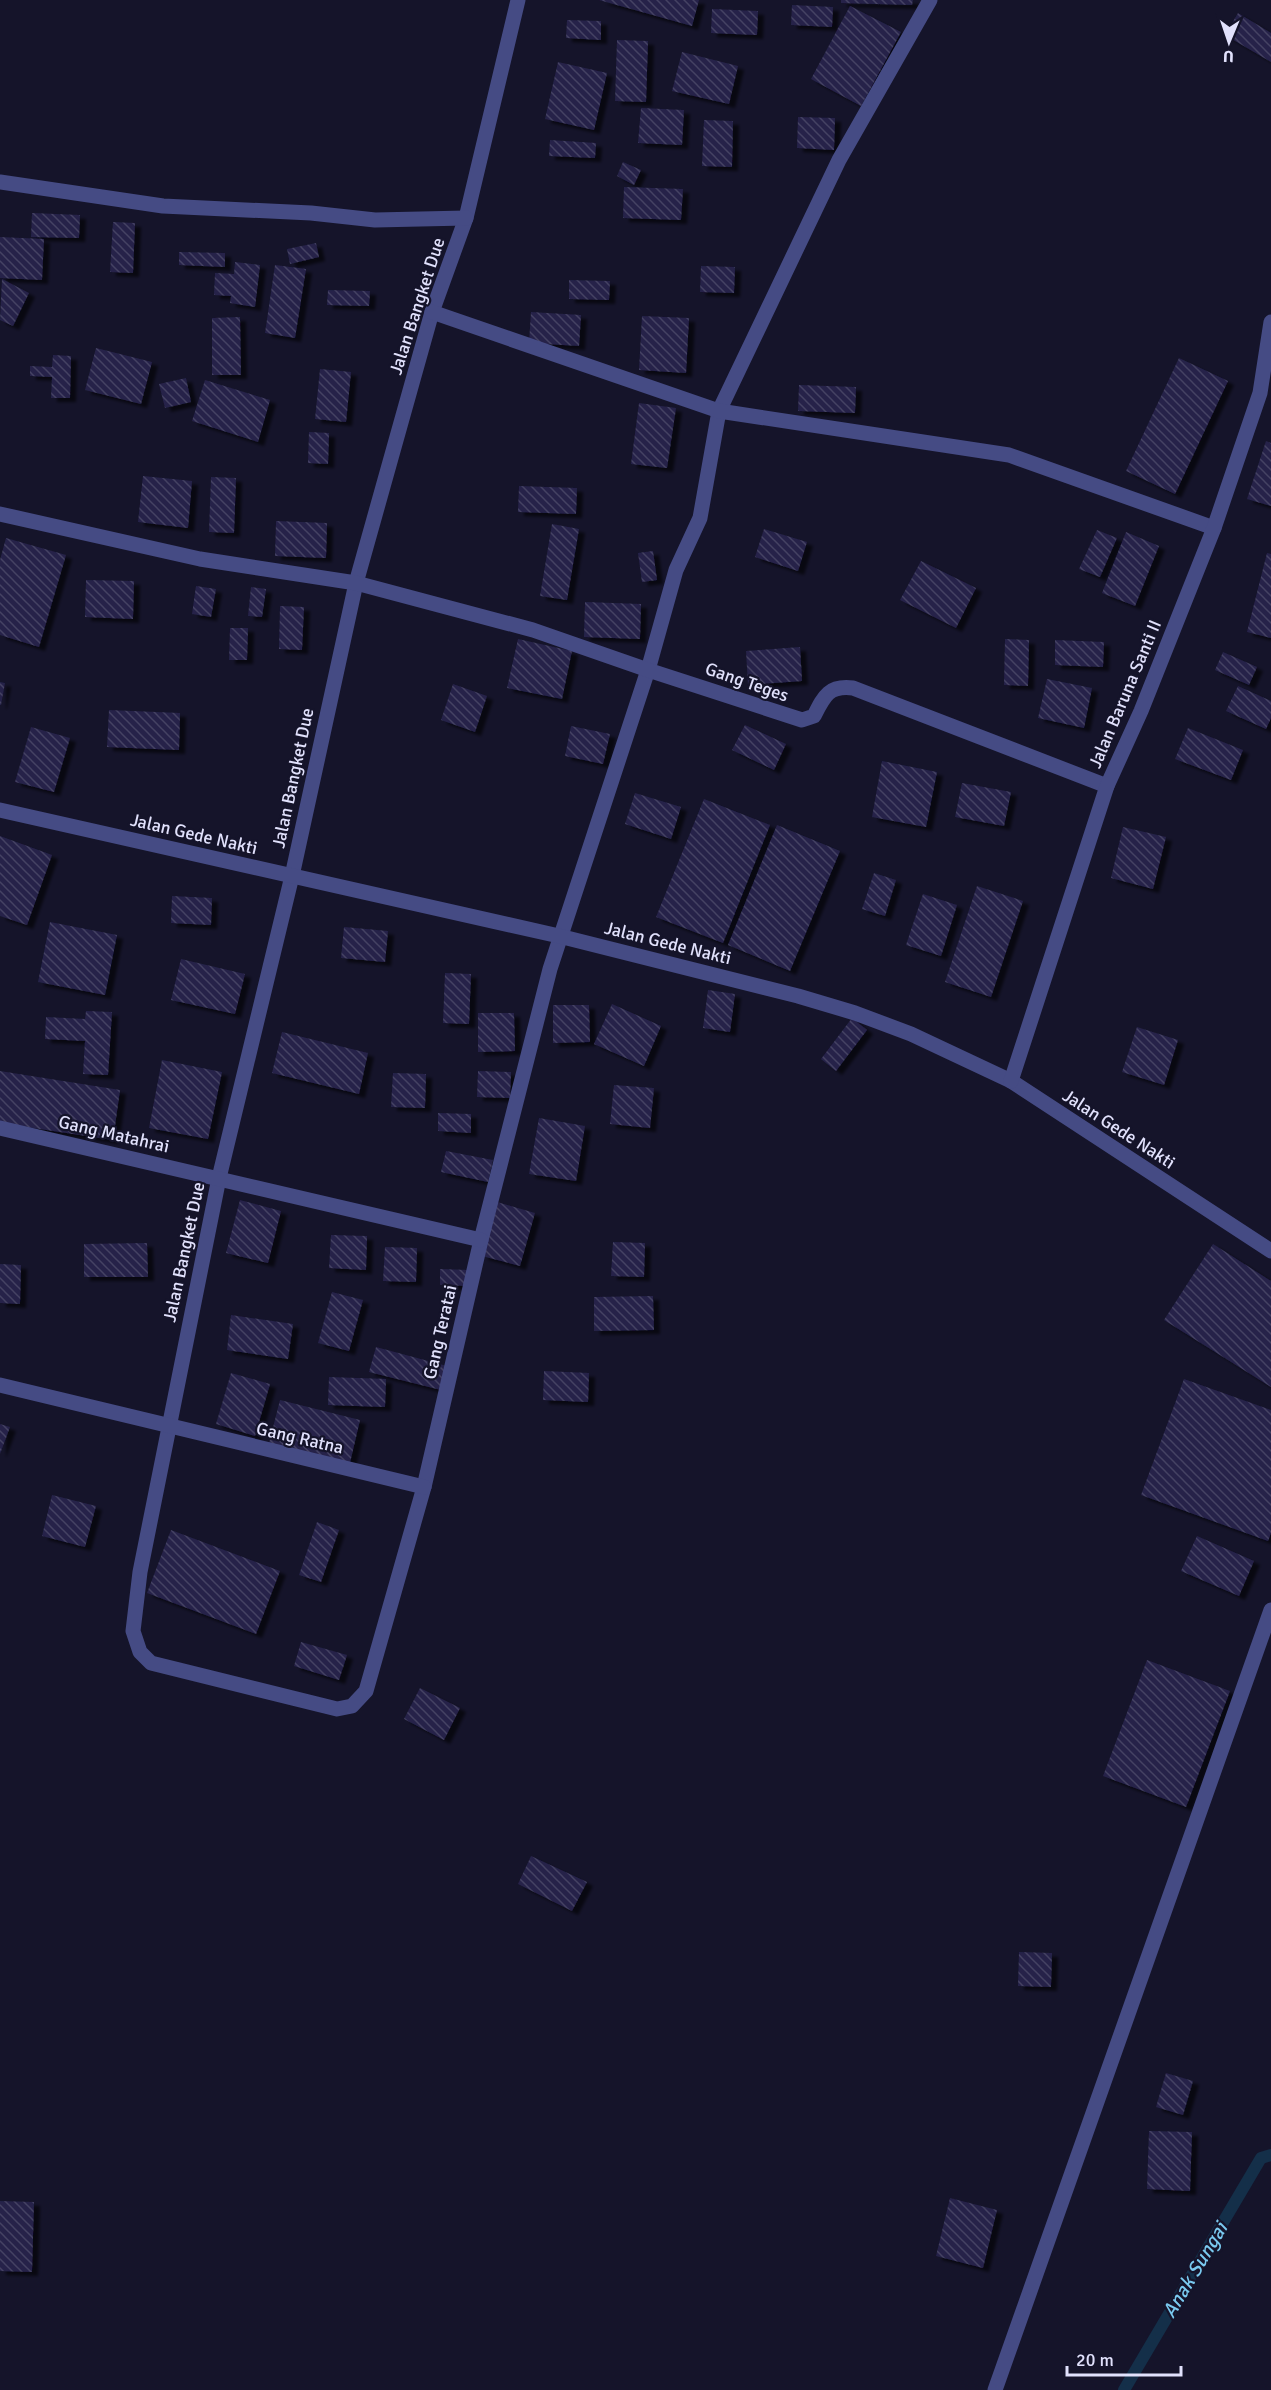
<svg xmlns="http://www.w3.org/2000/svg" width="1271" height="2390" viewBox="0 0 1271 2390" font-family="Signika,sans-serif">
<defs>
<pattern id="building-back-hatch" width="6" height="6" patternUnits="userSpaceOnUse" patternTransform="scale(1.5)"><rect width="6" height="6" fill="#252249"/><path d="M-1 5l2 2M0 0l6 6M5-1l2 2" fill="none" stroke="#444264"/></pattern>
<filter id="shadow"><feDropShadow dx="6" dy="4" stdDeviation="1.5" flood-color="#0009"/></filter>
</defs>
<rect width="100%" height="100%" fill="#15142a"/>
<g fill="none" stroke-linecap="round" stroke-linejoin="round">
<!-- stream -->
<path stroke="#142f49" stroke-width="12" d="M1124,2390L1261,2158L1271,2155"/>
</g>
<!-- building -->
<g fill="url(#building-back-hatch)" filter="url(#shadow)">
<path d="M599,0H699L692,26Z"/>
<path d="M841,0H913L912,5L841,3Z"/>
<path d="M792,5L833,7L832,27L791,25Z"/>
<path d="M850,6L901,32L861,106L811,79Z"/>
<path d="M712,9L758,11L757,35L711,33Z"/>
<path d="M1238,13L1271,33V62L1225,35Z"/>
<path d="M567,20L601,21V40L566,38Z"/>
<path d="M617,40L648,41L646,102L615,101Z"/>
<path d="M682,52L738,66L729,104L672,91Z"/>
<path d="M558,62L607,73L594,130L545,119Z"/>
<path d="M641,108L684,110L682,145L638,143Z"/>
<path d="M798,117L835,118L834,150L797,148Z"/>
<path d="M704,120L733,121L732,167L702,166Z"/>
<path d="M550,140L596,143L595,158L549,156Z"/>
<path d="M623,162L641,170L634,185L617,176Z"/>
<path d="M624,187L683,189L681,220L623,218Z"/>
<path d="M32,213L80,215L79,238L31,237Z"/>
<path d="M113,222L135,223L133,273L110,272Z"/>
<path d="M0,237L44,239L42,280L0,278Z"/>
<path d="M316,243L319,257L290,264L287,249Z"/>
<path d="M179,252L225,253V267L179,265Z"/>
<path d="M235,262L260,265L255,307L230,303L231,296L214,295L215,273L234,274Z"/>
<path d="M275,265L306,269L295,338L265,333Z"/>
<path d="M701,266L735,267L734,293L700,292Z"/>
<path d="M2,279L29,293L13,326L0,320Z"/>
<path d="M569,280L610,281L609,300L569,299Z"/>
<path d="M328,290L370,291L369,306L327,305Z"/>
<path d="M531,312L581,315L579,346L529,343Z"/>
<path d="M642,316L689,318L686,373L639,370Z"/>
<path d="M240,317L241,375H212V318Z"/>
<path d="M96,348L152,362L141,404L85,390Z"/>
<path d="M53,355L71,356L70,398H51L52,377L30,376V366L52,367Z"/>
<path d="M1179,358L1228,381L1175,494L1126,471Z"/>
<path d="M320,369L351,372L346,422L315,419Z"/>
<path d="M186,378L191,402L165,408L159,384Z"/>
<path d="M205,380L270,400L258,442L192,421Z"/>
<path d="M799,385L856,387L855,413L798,411Z"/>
<path d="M639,403L676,408L667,468L631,464Z"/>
<path d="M309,432L329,433L328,464L308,463Z"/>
<path d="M1266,441L1271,443V506L1247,499Z"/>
<path d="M143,476L192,481L188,528L138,522Z"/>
<path d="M211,477L236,478L234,533L209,532Z"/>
<path d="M519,486L577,488L576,514L518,512Z"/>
<path d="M276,521L327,523L326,558L275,556Z"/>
<path d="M552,524L579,529L567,600L540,596Z"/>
<path d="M764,529L807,542L798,571L755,557Z"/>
<path d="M1097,530L1117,538L1100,577L1079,569Z"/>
<path d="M1126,532L1159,546L1135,606L1102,593Z"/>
<path d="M6,538L66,555L39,647L0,635V560Z"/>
<path d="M653,551L657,580L642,582L638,553Z"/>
<path d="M1267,553L1271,554V638L1247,632Z"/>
<path d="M921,561L976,588L956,628L900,600Z"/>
<path d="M86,580L134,581L133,619L85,617Z"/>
<path d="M196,586L216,589L211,617L192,614Z"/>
<path d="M251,587L266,589L262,617L248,616Z"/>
<path d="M585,602L641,604L640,639L584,637Z"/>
<path d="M280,606L304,607L302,650L279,649Z"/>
<path d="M230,628H248L247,660H229Z"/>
<path d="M518,639L572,651L562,699L507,688Z"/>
<path d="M1005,639L1029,640L1028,686L1004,685Z"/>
<path d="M1055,640L1104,642L1103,667L1055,665Z"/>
<path d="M800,647L802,681L748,685L746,651Z"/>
<path d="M1223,652L1257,667L1249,685L1215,670Z"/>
<path d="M1047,679L1092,688L1084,728L1038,718Z"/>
<path d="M0,682L5,683L1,705H0Z"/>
<path d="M453,684L487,696L475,732L441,720Z"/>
<path d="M1238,686L1271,701V718L1266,729L1226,711Z"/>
<path d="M109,710L180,713L179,750L107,747Z"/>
<path d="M745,725L786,744L774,770L732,750Z"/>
<path d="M571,726L610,734L603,764L565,756Z"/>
<path d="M31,727L70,738L54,792L15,782Z"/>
<path d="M1188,728L1243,750L1231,780L1175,759Z"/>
<path d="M882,761L937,772L926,827L872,817Z"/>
<path d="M962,783L1011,792L1004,826L955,817Z"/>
<path d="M635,793L681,807L671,839L625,824Z"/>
<path d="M704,799L770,825L723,943L656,917Z"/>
<path d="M777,825L840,851L790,971L728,945Z"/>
<path d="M1123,827L1166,837L1153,889L1111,878Z"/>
<path d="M0,836L52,855L27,925L0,916Z"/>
<path d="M874,873L896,880L885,916L862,909Z"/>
<path d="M977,886L1023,901L991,997L945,982Z"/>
<path d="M923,894L957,905L941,956L906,945Z"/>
<path d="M172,896L212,898L211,925L171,923Z"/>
<path d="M50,922L117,935L105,995L38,982Z"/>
<path d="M344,927L388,931L385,962L341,958Z"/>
<path d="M181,959L245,974L235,1014L171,1000Z"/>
<path d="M445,973L471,974L469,1024L443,1023Z"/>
<path d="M708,990L735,994L730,1032L703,1028Z"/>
<path d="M612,1004L661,1026L644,1066L594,1044Z"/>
<path d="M553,1005H589L590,1042L553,1043Z"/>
<path d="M86,1011L112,1012L108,1075L83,1074L85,1041L45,1039L46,1017L85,1019Z"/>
<path d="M478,1013H514L515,1051L478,1052Z"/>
<path d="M852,1018L867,1030L836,1071L821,1059Z"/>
<path d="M1137,1027L1178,1040L1164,1085L1122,1072Z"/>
<path d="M282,1032L368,1053L359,1094L272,1073Z"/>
<path d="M162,1060L222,1072L208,1139L149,1128Z"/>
<path d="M0,1071L120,1090L113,1140L0,1123Z"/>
<path d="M478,1071L511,1072L510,1098L477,1097Z"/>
<path d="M393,1073L426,1074L425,1108L391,1107Z"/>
<path d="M614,1085L654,1088L650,1128L610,1124Z"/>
<path d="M438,1113L471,1114V1133L438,1131Z"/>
<path d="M539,1118L585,1126L576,1181L529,1174Z"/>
<path d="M446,1151L493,1160L488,1182L441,1172Z"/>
<path d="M240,1200L281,1211L268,1263L226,1253Z"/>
<path d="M497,1202L535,1213L520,1266L482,1256Z"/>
<path d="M331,1235L367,1236L366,1270L329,1268Z"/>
<path d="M613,1242L645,1243L644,1277L611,1276Z"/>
<path d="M147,1243L148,1277H84V1244Z"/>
<path d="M1213,1244L1271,1281V1387L1164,1320Z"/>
<path d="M385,1247L417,1248L416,1282L383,1281Z"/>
<path d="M0,1264L21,1265L20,1304L0,1303Z"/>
<path d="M440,1269L469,1270L468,1286L440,1285Z"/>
<path d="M332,1292L363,1300L349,1351L318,1343Z"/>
<path d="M653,1296L654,1330L594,1331V1297Z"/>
<path d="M231,1315L293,1324L288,1359L227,1350Z"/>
<path d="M376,1347L447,1366L441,1390L369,1372Z"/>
<path d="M544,1371L589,1373L588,1402L543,1400Z"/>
<path d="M231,1373L270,1384L255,1436L216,1424Z"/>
<path d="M329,1377L386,1379L385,1407L328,1405Z"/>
<path d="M1184,1379L1271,1410V1533L1268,1541L1141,1495Z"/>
<path d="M280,1400L360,1420L349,1467L268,1447Z"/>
<path d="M0,1424L10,1427L0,1454Z"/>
<path d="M52,1495L96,1506L85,1547L42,1536Z"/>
<path d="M317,1522L339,1530L321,1582L299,1575Z"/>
<path d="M171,1530L280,1571L256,1634L147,1593Z"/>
<path d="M1197,1536L1254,1561L1239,1596L1181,1571Z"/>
<path d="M301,1642L347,1655L339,1680L294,1666Z"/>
<path d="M1147,1660L1230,1691L1186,1807L1103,1776Z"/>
<path d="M420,1688L460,1708L444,1740L404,1719Z"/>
<path d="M531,1856L587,1882L572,1911L518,1884Z"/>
<path d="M1019,1952L1052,1953L1051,1987L1018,1986Z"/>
<path d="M1166,2073L1193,2081L1183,2115L1156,2107Z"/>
<path d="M1149,2131L1192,2132L1190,2191L1147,2189Z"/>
<path d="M950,2198L997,2210L983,2268L936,2256Z"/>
<path d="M0,2201L34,2202L32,2272L0,2271Z"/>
</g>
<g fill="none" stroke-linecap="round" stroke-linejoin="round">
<!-- minor -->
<g stroke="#454b84" stroke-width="15">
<path d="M518,0L466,218L432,312L356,583L292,876L219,1178L140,1572L133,1631L140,1652L151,1663L337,1709L352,1706L366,1691L424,1487L481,1240L550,969L648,670L676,570L700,518L719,411L839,160L930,0"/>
<path d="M0,182L163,206L311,213L375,220L466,218"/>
<path d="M432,312L719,411L1009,455L1214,528"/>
<path d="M0,514L200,559L356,583L533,630L648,670L802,720L814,716C824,696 829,685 853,688L1107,786"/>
<path d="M0,810L559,936L798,996L855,1013L911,1034L1011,1081L1271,1251"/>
<path d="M1011,1081L1107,786L1141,711L1214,528L1260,393L1271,322"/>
<path d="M0,1128L481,1240"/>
<path d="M0,1385L424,1487"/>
<path d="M995,2390L1271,1610"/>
</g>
</g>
<g text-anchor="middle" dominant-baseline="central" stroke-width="4.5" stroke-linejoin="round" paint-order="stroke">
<!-- street labels -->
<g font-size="18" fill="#e1e1fc" stroke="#15142a">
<text transform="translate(417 306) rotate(-72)">Jalan Bangket Due</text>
<text transform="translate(747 682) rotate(19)">Gang Teges</text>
<text transform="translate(1125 694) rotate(-67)">Jalan Baruna Santi II</text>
<text transform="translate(293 778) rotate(-78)">Jalan Bangket Due</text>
<text transform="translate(194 834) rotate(13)">Jalan Gede Nakti</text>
<text transform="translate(668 943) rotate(14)">Jalan Gede Nakti</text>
<text transform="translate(1119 1129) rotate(33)">Jalan Gede Nakti</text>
<text transform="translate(114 1134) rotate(13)">Gang Matahrai</text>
<text transform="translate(184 1252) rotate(-78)">Jalan Bangket Due</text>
<text transform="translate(440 1332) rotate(-77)">Gang Teratai</text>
<text transform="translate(300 1438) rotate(13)">Gang Ratna</text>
</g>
<!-- water labels -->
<g font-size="20" font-style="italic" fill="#7acaf0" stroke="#15142a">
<text transform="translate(1195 2270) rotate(-59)">Anak Sungai</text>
</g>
</g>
<!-- north arrow -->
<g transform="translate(1229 42) rotate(182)" stroke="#15142a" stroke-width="4.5" paint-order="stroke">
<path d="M0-4.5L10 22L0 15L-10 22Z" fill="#e1e1fc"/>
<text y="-9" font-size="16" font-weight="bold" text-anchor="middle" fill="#e1e1fc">U</text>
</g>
<!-- scale -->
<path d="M1067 2366v9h114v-9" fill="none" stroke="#e1e1fc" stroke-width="3"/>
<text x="1076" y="2366" font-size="18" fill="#e1e1fc" stroke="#15142a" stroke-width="4.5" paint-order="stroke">20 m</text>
</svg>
